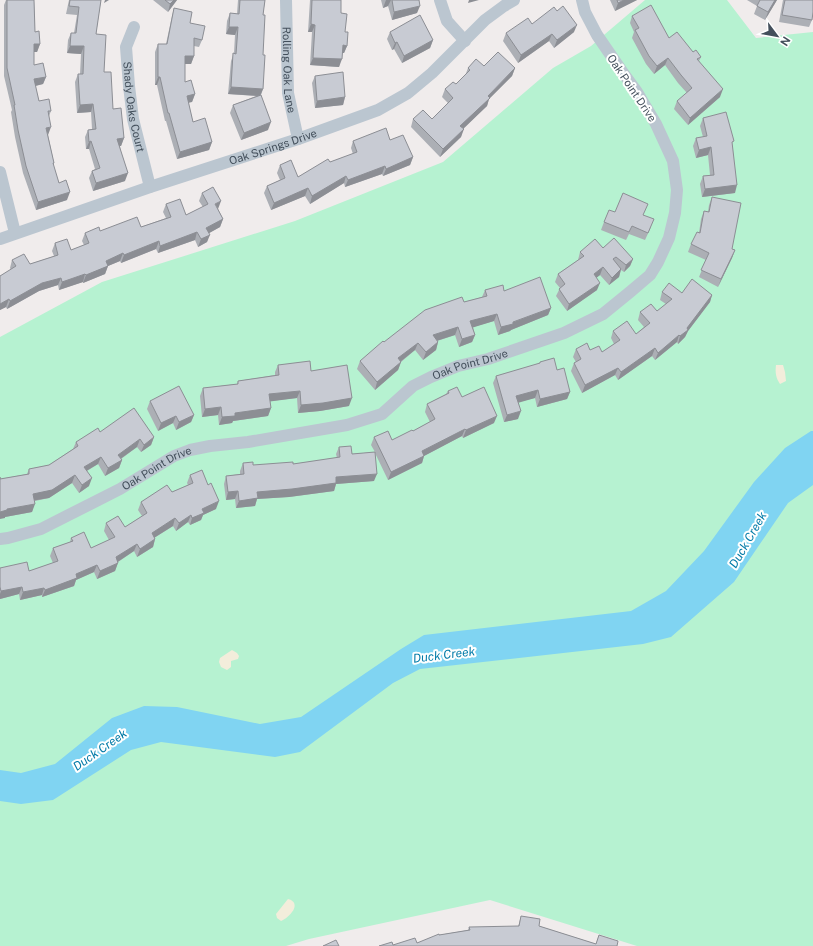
<svg xmlns="http://www.w3.org/2000/svg" width="813" height="946" viewBox="0 0 813 946" font-family="'Public Sans',sans-serif">
<rect width="100%" height="100%" fill="#f0ecec"/>
<!-- green -->
<path fill="#b6f2d1" d="M645,0H727L756,38L813,32V946H637L490,900L309,939L286,946H0V337L102,282L295,221L443,162L553,68L591,46Z"/>
<!-- sand -->
<g fill="#f3eddb">
<path d="M776,365H783L785,372L786,381L780,384C776,378 775,373 776,365Z"/>
<path d="M232,650L237,653L239,656L238,659L231,661V667L227,670L221,667L219,662L220,658Z"/>
<path d="M288,899C303,903 289,918 281,921L277,918L276,914Z"/>
</g>
<!-- water -->
<path fill="#80d4f2" d="M811,431H813V485L788,503L734,582L671,637L643,644L420,669L393,683L300,752L275,757L161,742L131,750L53,800L21,804L0,801V770L21,773L55,764L112,718L144,706L177,707L260,724L301,717L401,649L424,635L631,611L666,591L704,551L754,482L785,448Z"/>
<g fill="none" stroke-linecap="round" stroke-linejoin="round">
<!-- street -->
<g stroke="#bbc6d0" stroke-width="12">
<path id="s1" d="M286,0L288,93L298,139"/>
<path d="M440,0L447,21L465,41"/>
<path id="s2" d="M134,27L126,47L129,86L133,119L150,187"/>
<path d="M0,172L15,233"/>
<path id="s3" d="M0,239L150,187L298,139L378,110L408,93L432,73L485,20L504,6L514,0"/>
<path id="s4" d="M0,539L8,538L41,529L120,489L174,456L190,450L210,446L248,442L347,425L382,414L413,386L431,377L458,366L488,359L564,333L603,314L630,292L650,275L658,262L669,238L675,213L677,190L673,161L656,124L637,92L621,70L597,35L585,12L582,0"/>
</g>
</g>
<!-- wall -->
<g fill="#acafb5">
<path d="M6,0H34L35,32L40,44L37,52H34V65L46,77L43,84L35,86L39,101L51,111L49,116L48,135L54,163L53,166L59,183L67,200L36,210L23,173L15,137L11,112L12,110L4,76V5Z"/>
<path d="M69,0H101L96,34L104,72L113,109L124,138L121,146H120L125,181L93,191L89,178L92,171L95,169L89,149H86L85,137L88,130L92,129L91,112L77,113L75,82L78,74H80L81,54L67,53L68,40L71,33H74L77,15L66,14Z"/>
<path d="M153,0H177L168,12Z"/>
<path d="M238,0H265L263,15V89L261,95L268,130L241,140L230,113L233,105L256,96L228,94L231,61L234,53L235,35L226,34L227,21L230,13L237,14Z"/>
<path d="M310,0H341V13L345,32L347,46L344,53H342L339,67L310,65L312,32H308Z"/>
<path d="M381,0H419L417,13L392,20L388,6L383,8Z"/>
<path d="M610,0H637L615,11Z"/>
<path d="M747,0H777L765,20L754,14L757,6Z"/>
<path d="M783,0H813L812,20L809,27L779,22Z"/>
<path d="M174,8L190,23L202,40L199,47L194,46V56L191,64H185V82L195,94L192,102H188L193,122L212,142L209,150L177,159L166,121H165L157,85H155V52L158,44H166L172,16Z"/>
<path d="M632,16L701,57L699,61L720,97L688,125L674,109L677,101L687,93L678,83L665,65L654,74L646,64L632,38L634,32L630,23Z"/>
<path d="M532,24L574,32L554,48L549,41L518,63L503,41L506,33Z"/>
<path d="M390,32L433,40L430,48L402,63L394,49L392,50L387,39Z"/>
<path d="M484,66L515,68L512,76L489,99L487,106L463,128L461,137L440,157L411,127L413,119H432L448,103L442,97L445,89L456,84L465,76L468,68Z"/>
<path d="M315,76L345,97L343,105L315,108L312,83Z"/>
<path d="M703,118L732,145L735,193L702,197L700,184L703,176L710,175L708,155L696,158L693,146L696,138L703,137L700,126Z"/>
<path d="M390,140L413,157L410,165L383,176L382,174L345,187L344,183L310,204L305,196L271,210L264,193L267,186L280,180L277,173L280,165L298,177L330,162L353,154L351,148L353,141Z"/>
<path d="M202,193L218,209L223,219L220,227L209,233L207,242L198,247L195,240L158,253L156,249L121,263L120,261L108,266L105,274L83,283V282L59,290L58,285L39,291L7,309L6,307L0,310V276L11,270L10,268L12,260L30,264L54,256L52,251L55,243L71,250L84,245L82,241L85,233L141,227L166,218L163,212L166,204L186,215L203,207L199,201Z"/>
<path d="M712,197L732,249L735,250L732,258L718,287L699,277L706,260L688,252L691,244L699,233L701,219L704,211L708,212L709,205Z"/>
<path d="M615,212L643,215L651,227L645,240L629,234L626,240L601,230L604,222Z"/>
<path d="M603,248L633,259L630,266L624,272L621,270L619,277L609,285L600,275L596,278L597,290L567,311L556,296L560,288L555,282L558,274L578,260L580,252Z"/>
<path d="M485,290L504,291L551,308L548,315L511,330L510,331L498,335L494,321L473,327L475,335L472,342L459,347L455,335L437,341L438,342L436,350L423,360L415,350L401,362L398,370L375,390L357,369L360,361L384,342L464,302L482,297Z"/>
<path d="M662,292L682,293L712,295L710,302L688,331L685,337L678,344L677,342L655,360L652,356L618,380L615,375L582,393L571,371L574,363L576,362L573,357L576,349L602,352L614,344L611,338L613,331L636,334L644,327L638,320L640,312L657,311L666,304L660,300Z"/>
<path d="M540,362L557,370L570,392L567,399L537,407L535,398L518,402V419L504,422L493,383L496,376L539,364Z"/>
<path d="M278,365L311,371L349,406L320,411L298,413L297,398L270,401L271,408L268,416L233,421L232,423L219,425L218,415L202,417L200,396L203,388L237,384L238,381L275,375V372Z"/>
<path d="M448,391L462,397L494,423L463,438L462,436L424,456L422,463L388,480L375,453L374,481L336,484L334,491L289,497L257,499L255,506L236,508L235,499L226,500L224,484L226,476L240,474V471L243,463L253,465L293,464L337,458L336,454L339,447L352,454L375,452L371,445L374,437L392,440L413,431L430,422L425,412L427,404L446,394Z"/>
<path d="M150,401L194,415L191,422L176,430L173,423L158,431L147,409Z"/>
<path d="M100,432L154,437L151,445L141,452L137,447L121,459L122,460L119,468L105,476L98,464L87,471L89,486L79,493L72,483L49,498L35,501L32,512L5,517V518L0,479L27,474L29,469L49,465L73,449L76,442Z"/>
<path d="M190,475L216,509L203,515L201,520L190,525L188,522L176,531L173,526L154,538L155,539L153,547L137,557L134,551L118,562L115,571L97,579L94,572L76,580L74,586L42,597V595L20,600L19,594L0,599V568L29,571L53,563L50,556L53,548L70,542L71,538L91,548L109,540L104,531L106,523L125,527L142,516L138,510L141,502L172,492L188,485L187,483Z"/>
<path d="M521,916L539,926L596,944L599,935L617,946L393,945L417,943L439,935L468,930L469,927H518Z"/>
</g>
<!-- shaded-wall -->
<g fill="#8c8e94">
<path d="M105,0H109L104,3Z"/>
<path d="M174,0H177L168,12L170,4Z"/>
<path d="M386,0H391L388,6L383,8Z"/>
<path d="M469,0H479L468,3Z"/>
<path d="M624,0H637L615,11L618,3Z"/>
<path d="M775,0H777L765,20L768,12Z"/>
<path d="M420,6L417,13L392,20L394,12Z"/>
<path d="M311,24L315,25L312,32H308Z"/>
<path d="M577,25L574,32L554,48L557,40Z"/>
<path d="M229,27H238L235,35L226,34Z"/>
<path d="M552,34L549,41L518,63L521,55Z"/>
<path d="M433,40L430,48L402,63L404,56Z"/>
<path d="M397,42L394,49L392,50L395,43Z"/>
<path d="M34,44H40L37,52H31Z"/>
<path d="M343,45L347,46L344,53H340Z"/>
<path d="M70,46H84L81,54L67,53Z"/>
<path d="M185,56H194L191,64H182Z"/>
<path d="M313,58L342,59L339,67L310,65Z"/>
<path d="M668,58L665,65L654,74L657,66Z"/>
<path d="M515,68L512,76L489,99L487,106L458,134L460,126Z"/>
<path d="M46,77L43,84L31,87L34,79Z"/>
<path d="M158,77H160L157,85H155Z"/>
<path d="M231,87L263,89L260,96L228,94Z"/>
<path d="M723,89L720,97L688,125L690,118Z"/>
<path d="M195,94L192,102L184,104L187,96Z"/>
<path d="M345,97L343,105L315,108L317,101Z"/>
<path d="M93,104L91,112L77,113L80,105Z"/>
<path d="M271,122L268,130L241,140L244,133Z"/>
<path d="M51,127L48,135L46,128Z"/>
<path d="M464,129L461,137L440,157L443,149Z"/>
<path d="M124,138L121,146H115L117,139Z"/>
<path d="M91,141L89,149H86L89,142Z"/>
<path d="M212,142L209,150L177,159L180,152Z"/>
<path d="M711,147L708,155L696,158L699,150Z"/>
<path d="M413,157L410,165L383,176L386,169Z"/>
<path d="M385,166L382,174L345,187L348,180Z"/>
<path d="M128,173L125,181L93,191L96,183Z"/>
<path d="M346,176L344,183L310,204L312,196Z"/>
<path d="M737,185L735,193L702,197L705,189Z"/>
<path d="M308,188L305,196L271,210L274,203Z"/>
<path d="M70,192L67,200L36,210L38,202Z"/>
<path d="M221,201L218,209L215,204Z"/>
<path d="M223,219L220,227L204,236L206,228Z"/>
<path d="M197,232L195,240L158,253L160,246Z"/>
<path d="M210,235L207,242L198,247L201,239Z"/>
<path d="M159,241L156,249L121,263L124,255Z"/>
<path d="M735,250L732,258L718,287L721,279Z"/>
<path d="M123,253L120,261L108,266L105,274L83,283L86,275L106,261Z"/>
<path d="M633,259L630,266L624,272L626,265Z"/>
<path d="M603,267L600,275L591,282L594,274Z"/>
<path d="M621,269L619,277L609,285L612,278Z"/>
<path d="M85,274L83,282L59,290L62,282Z"/>
<path d="M61,278L58,285L39,291L7,309L10,301L42,283Z"/>
<path d="M600,283L597,290L567,311L569,304Z"/>
<path d="M712,295L710,302L688,331L685,337L678,344L680,336Z"/>
<path d="M9,299L6,307L0,310V304Z"/>
<path d="M551,308L548,315L511,330L510,331L498,335L501,327Z"/>
<path d="M497,314L494,321L468,329L470,321Z"/>
<path d="M458,327L455,335L430,343L433,335Z"/>
<path d="M475,335L472,342L459,347L462,339Z"/>
<path d="M679,335L677,342L655,360L658,353Z"/>
<path d="M438,342L436,350L423,360L426,352Z"/>
<path d="M418,343L415,350L395,366L398,358Z"/>
<path d="M655,348L652,356L618,380L621,372Z"/>
<path d="M401,362L398,370L375,390L377,382Z"/>
<path d="M618,368L615,375L582,393L585,385Z"/>
<path d="M538,390L535,398L514,404L516,396Z"/>
<path d="M300,391L297,398L266,402L269,394Z"/>
<path d="M570,392L567,399L537,407L540,399Z"/>
<path d="M352,398L349,406L320,411L298,413L301,405Z"/>
<path d="M221,407L218,415L202,417L205,409Z"/>
<path d="M271,408L268,416L233,421L232,423L219,425L222,417L235,413Z"/>
<path d="M521,411L518,419L504,422L507,415Z"/>
<path d="M194,415L191,422L176,430L179,422Z"/>
<path d="M176,416L173,423L158,431L161,423Z"/>
<path d="M497,416L494,423L463,438L466,430Z"/>
<path d="M465,429L462,436L424,456L422,463L388,480L391,472L422,451Z"/>
<path d="M154,437L151,445L141,452L144,445Z"/>
<path d="M140,439L137,447L116,462L118,455Z"/>
<path d="M101,457L98,464L81,474L84,467Z"/>
<path d="M122,460L119,468L105,476L108,468Z"/>
<path d="M377,474L374,481L336,484L334,491L289,497L257,499L255,506L236,508L239,501L257,492L336,477Z"/>
<path d="M75,475L72,483L49,498L31,501L33,494Z"/>
<path d="M92,478L89,486L79,493L82,485Z"/>
<path d="M238,491L235,499L226,500L228,492Z"/>
<path d="M219,501L216,509L203,515L201,520L190,525L192,518L202,509Z"/>
<path d="M35,504L32,512L5,517V518L0,519V512L7,509Z"/>
<path d="M191,515L188,522L176,531L179,523Z"/>
<path d="M175,518L173,526L149,541L152,533Z"/>
<path d="M155,539L153,547L137,557L140,549Z"/>
<path d="M137,544L134,551L113,565L116,557Z"/>
<path d="M118,563L115,571L97,579L100,571Z"/>
<path d="M97,565L94,572L76,580L74,586L42,597L45,590L76,574Z"/>
<path d="M22,587L19,594L0,599V594L1,591Z"/>
<path d="M44,588L42,595L20,600L23,592Z"/>
</g>
<!-- building -->
<g fill="#c8cbd3" stroke="#8c8e94">
<path d="M7,0H34L35,32L39,31L40,44H34V65L43,63L46,77L34,79L39,101L49,99L51,111H48L51,127L46,128L54,163H53L59,183L66,180L70,192L38,202L26,166L18,130L14,105H15L7,68Z"/>
<path d="M70,0H101L96,34L106,35L104,72H111L113,109L121,108L124,138L117,139L128,173L96,183L92,171L100,168L91,141L89,142L88,130L96,129L93,104L80,105L78,74H83L84,46H70L71,33H76L79,7L69,6Z"/>
<path d="M165,0H174L170,4Z"/>
<path d="M240,0H265L263,15H265L263,55H265L263,89L231,87L233,53L236,54L238,27H229L230,13L239,14Z"/>
<path d="M312,0H341V13L347,14L345,32H348L347,46L343,45L342,59L313,58L315,25L311,24Z"/>
<path d="M392,0H419L420,6L394,12Z"/>
<path d="M617,0H624L618,3Z"/>
<path d="M760,0H775L768,12L757,6Z"/>
<path d="M785,0H813V12L812,20L782,15Z"/>
<path d="M651,5L669,38L677,32L693,52L696,50L701,57L697,59L723,89L690,118L677,101L692,88L681,75L668,58L657,66L649,56L635,30L639,28L632,16Z"/>
<path d="M563,6L577,25L557,40L552,34L521,55L506,33L528,18L532,24L554,7L557,11Z"/>
<path d="M174,8L192,12L190,23L205,26L202,40L194,38V56H185V82L191,80L195,94L187,96L193,122L205,118L212,142L180,152L169,113H168L160,77H158V44H167Z"/>
<path d="M420,15L433,40L404,56L397,42L395,43L390,32Z"/>
<path d="M498,52L515,68L488,96L490,98L460,126L464,129L443,149L413,119L423,110L432,119L453,98L445,89L453,82L456,84L470,70L468,68L476,59L484,66Z"/>
<path d="M343,72L345,97L317,101L315,76Z"/>
<path d="M261,95L271,122L244,133L233,105Z"/>
<path d="M726,112L734,141L732,142L737,185L705,189L703,176L714,175L711,147L699,150L696,138L707,136L703,118Z"/>
<path d="M386,128L390,140L403,135L413,157L386,169L385,166L348,180L346,176L312,196L308,188L274,203L267,186L285,178L280,165L291,160L298,177L328,159L330,162L357,152L353,141Z"/>
<path d="M213,187L221,201L215,204L223,219L206,228L210,235L201,239L197,232L160,246L159,241L124,255L123,253L106,261L108,266L86,275L85,274L62,282L61,278L42,283L10,301L9,299L0,304V276L16,266L12,260L24,254L30,264L58,255L55,243L67,239L71,250L89,243L85,233L99,227L100,231L137,217L141,227L171,217L166,204L180,199L186,215L208,204L202,193Z"/>
<path d="M623,193L648,204L643,215L654,219L648,233L632,226L629,232L604,222L609,210L615,212Z"/>
<path d="M712,197L741,203L732,249L735,250L721,279L701,270L709,253L691,244L697,232L700,233L704,211L709,212Z"/>
<path d="M614,238L633,259L626,265L616,257L613,259L621,269L612,278L603,267L594,274L600,283L569,304L559,289L565,284L558,274L584,256L580,252L595,239L603,248Z"/>
<path d="M540,277L551,308L513,322V324L501,327L497,314L470,321L475,335L462,339L458,327L433,335L438,342L426,352L418,343L398,358L401,362L377,382L360,361L383,341L384,342L425,310L462,297L464,302L487,296L485,290L503,285L504,291Z"/>
<path d="M692,279L712,295L687,328L688,330L680,336L679,335L658,353L655,348L621,372L618,368L585,385L574,363L581,359L576,349L587,343L590,350L599,346L602,352L620,340L613,331L627,321L636,334L650,323L640,312L651,304L657,311L672,299L662,292L669,283L682,293Z"/>
<path d="M554,358L557,370L564,368L570,392L540,399L538,390L516,396L521,411L507,415L496,376L540,363V362Z"/>
<path d="M310,361L311,371L347,365L352,398L323,403L301,405L300,391L269,394L271,408L235,413V416L222,417L221,407L205,409L203,388L238,384V381L279,375L278,365Z"/>
<path d="M179,386L194,415L179,422L176,416L161,423L150,401Z"/>
<path d="M457,387L462,397L484,387L497,416L466,430L465,429L422,451L424,456L391,472L374,437L388,431L392,440L412,430L413,431L435,419L427,404L449,393L448,391Z"/>
<path d="M134,408L154,437L144,445L140,439L118,455L122,460L108,468L101,457L84,467L92,478L82,485L75,475L52,490L33,494L35,504L7,509V510L0,512V477V479L29,474V469L49,465L78,446L76,442L98,428L100,432Z"/>
<path d="M351,446L352,454L375,452L377,474L336,477V483L292,489L257,492L258,498L239,501L238,491L228,492L226,476L244,474L243,463L253,462V465L293,462V464L340,457L339,447Z"/>
<path d="M202,470L208,485L211,483L219,501L202,509L204,513L192,518L191,515L179,523L175,518L152,533L155,539L140,549L137,544L116,557L118,563L100,571L97,565L76,574L77,578L45,590L44,588L23,592L22,587L1,591L0,587V568L27,562L29,571L58,561L53,548L73,541L71,538L84,532L91,548L115,537L106,523L118,516L125,527L147,513L141,502L167,485L172,492L193,483L190,475Z"/>
<path d="M521,916L540,919L539,926L596,944L599,935L618,941L617,946H379L392,942L393,945L415,938L417,943L439,934V935L470,930L469,927L519,926Z"/>
<path d="M336,940L339,946H323Z"/>
</g>
<g text-anchor="middle" dominant-baseline="central" stroke-width="4" stroke-linejoin="round" paint-order="stroke">
<!-- street labels -->
<g font-size="11" fill="#434f5b" stroke="#fff">
<text stroke="none"><textPath href="#s1" startOffset="70">Rolling Oak Lane</textPath></text>
<text transform="translate(632 88) rotate(56)">Oak Point Drive</text>
<text stroke="none"><textPath href="#s2" startOffset="82">Shady Oaks Court</textPath></text>
<text stroke="none"><textPath href="#s3" startOffset="288">Oak Springs Drive</textPath></text>
<text stroke="none"><textPath href="#s4" startOffset="510">Oak Point Drive</textPath></text>
<text stroke="none"><textPath href="#s4" startOffset="173">Oak Point Drive</textPath></text>
</g>
<!-- water labels -->
<g font-size="12" font-style="italic" fill="#037ba8" stroke="#fff">
<text transform="translate(748 540) rotate(-60)">Duck Creek</text>
<text transform="translate(444 655) rotate(-7)">Duck Creek</text>
<text transform="translate(100 750) rotate(-35)">Duck Creek</text>
</g>
</g>
<!-- north arrow -->
<g transform="translate(777 36) rotate(122)" stroke="#ffffff" stroke-width="3" paint-order="stroke">
<path d="M0-3L7 15L0 10L-7 15Z" fill="#434f5b"/>
<text y="-6" font-size="11" font-weight="bold" text-anchor="middle" fill="#434f5b">N</text>
</g>
</svg>
